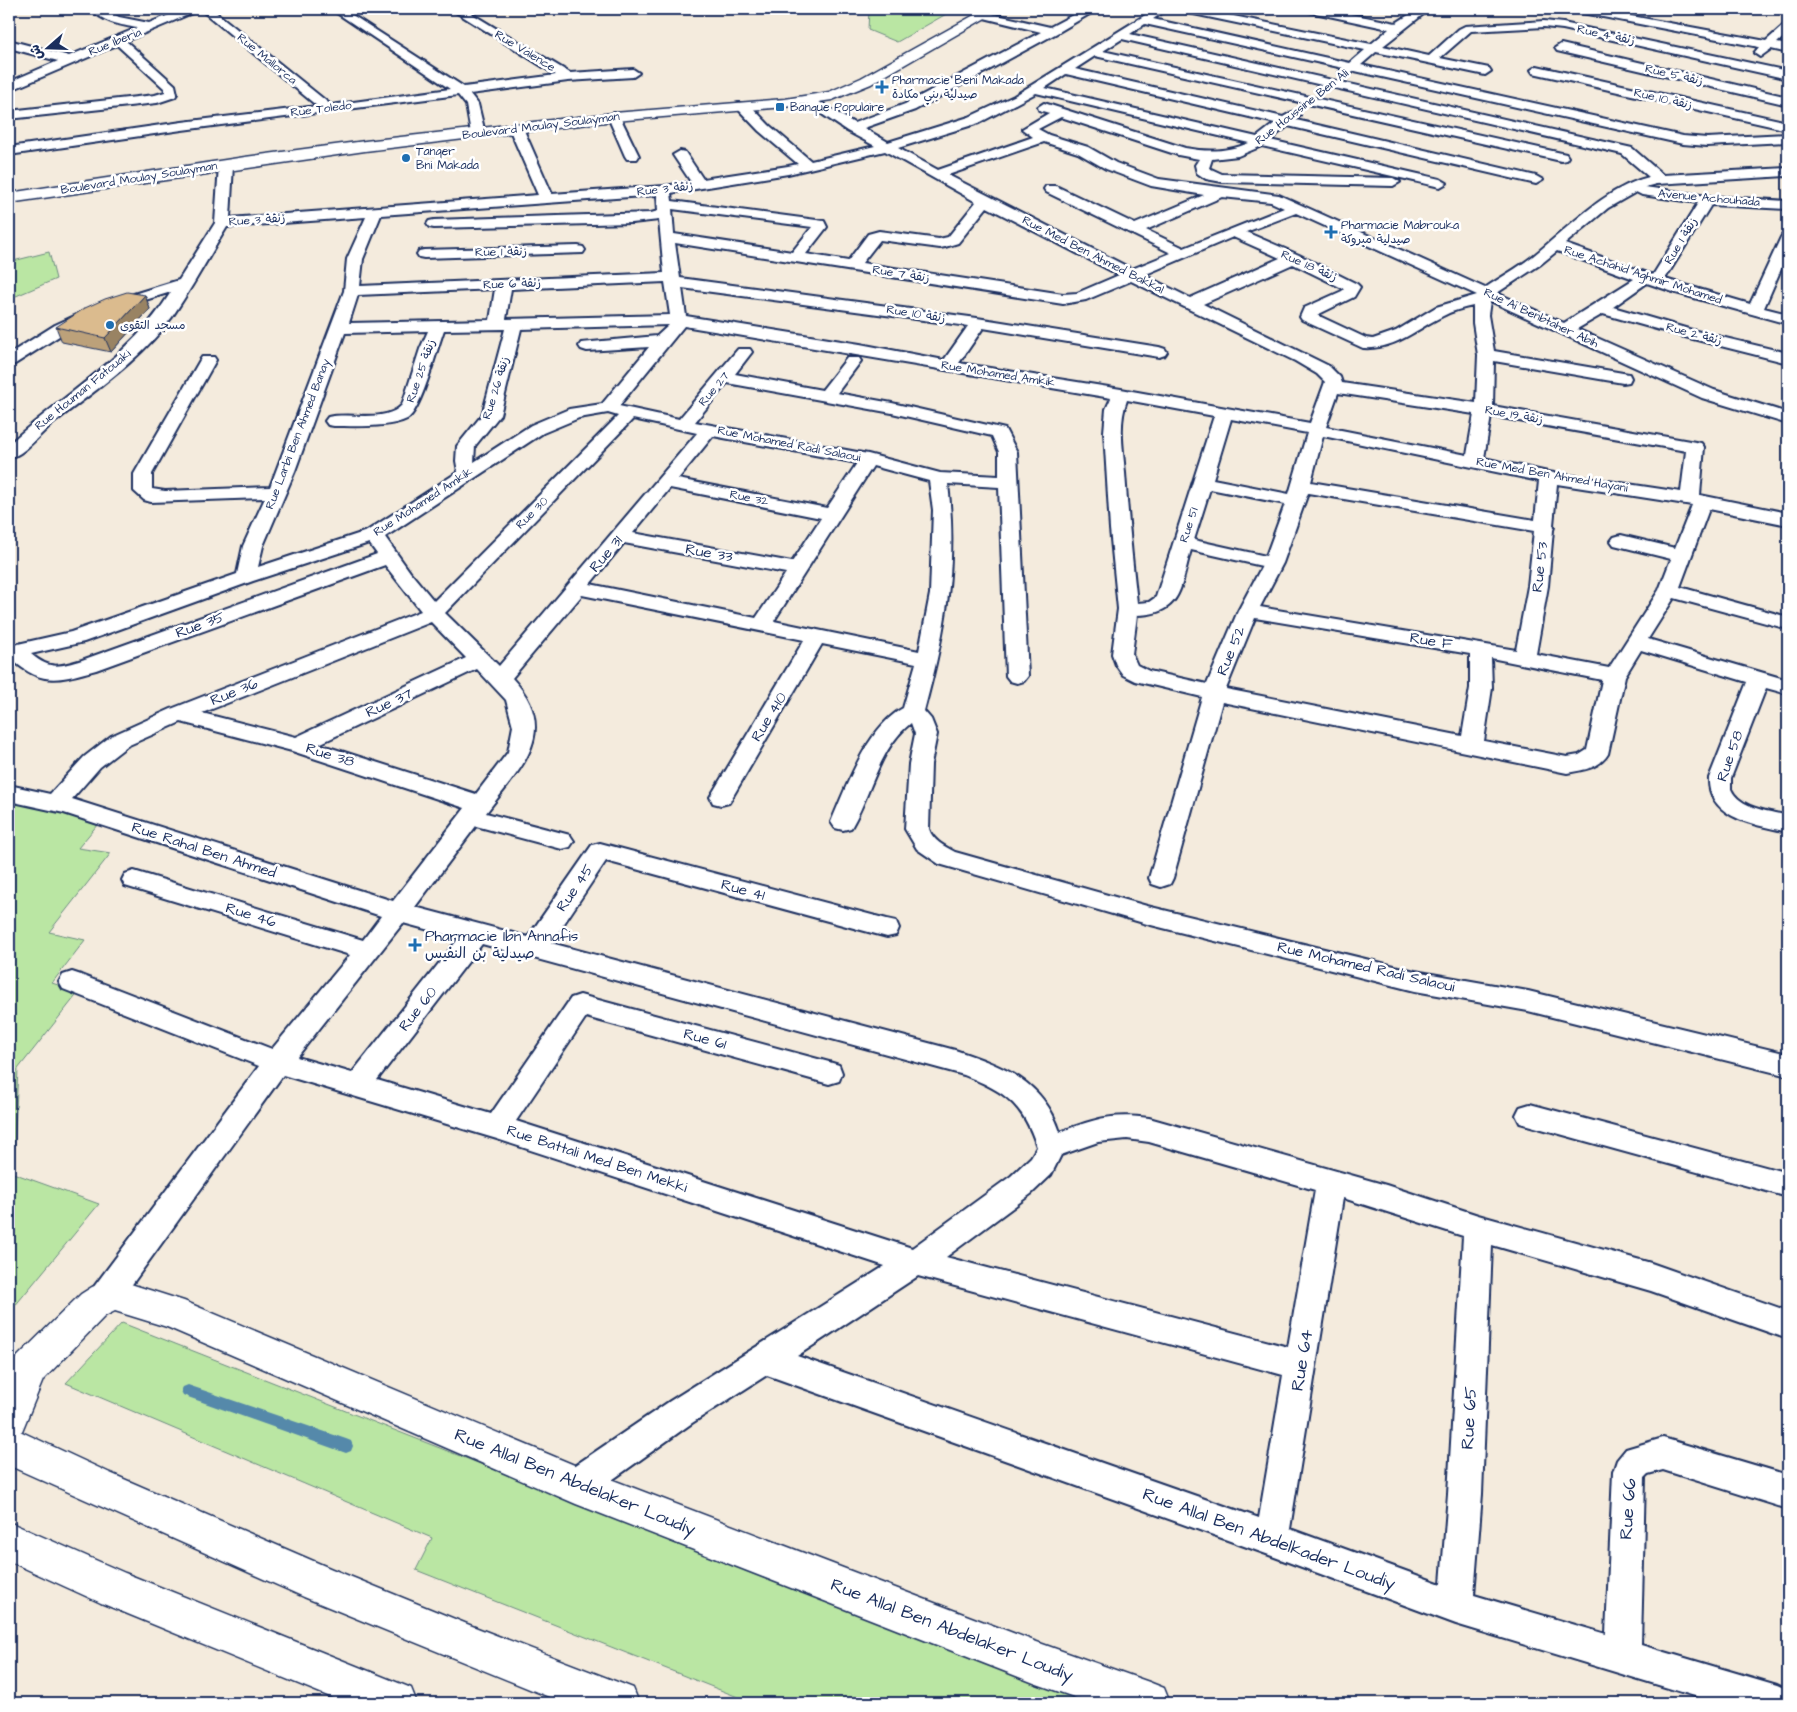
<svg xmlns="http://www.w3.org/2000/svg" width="1797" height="1712" viewBox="0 0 1797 1712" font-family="'Architects Daughter','Playpen Sans Arabic',sans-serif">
<rect width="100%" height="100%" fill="#f4ebdd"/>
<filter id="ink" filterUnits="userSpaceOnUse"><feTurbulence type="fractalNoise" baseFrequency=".02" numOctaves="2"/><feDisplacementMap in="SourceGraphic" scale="10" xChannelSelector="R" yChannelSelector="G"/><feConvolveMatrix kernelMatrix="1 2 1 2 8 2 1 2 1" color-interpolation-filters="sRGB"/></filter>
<g filter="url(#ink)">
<!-- green -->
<g fill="#bae6a3" stroke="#6a8a80">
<path d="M869,9H955L897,42L868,30Z"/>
<path d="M49,252L56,279L9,299V262Z"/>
<path d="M9,793L103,818L78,848L111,853L49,932L85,940L52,983L79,992L18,1069L13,1173L99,1204L9,1313Z"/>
<path d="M122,1323L1088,1703H753L416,1570L432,1538L66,1383Z"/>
</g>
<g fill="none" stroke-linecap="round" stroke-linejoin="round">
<!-- stream -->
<path fill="#5589aa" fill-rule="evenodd" d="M188,1385L346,1439L351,1441L353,1446L351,1451L346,1453L188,1397L183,1395L181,1391L183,1387Z"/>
<defs>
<g id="street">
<path d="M91,9H104L119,17L149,23L184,9H198L197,11L126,41L175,85L177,94L175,97L157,103L9,119V111L155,95L165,92V89L117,45L9,91V82L58,61L9,48V39L16,42L69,56L137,28C121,25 102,22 91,9Z"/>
<path d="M200,9H212L331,105L450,89L331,9H343L464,87L556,75L451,9H464L570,73L633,69L639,73L633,77L568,81L470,94L478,104L485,133L478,137L471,133L466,105L458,95L182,130L9,155V147L182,122L317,106Z"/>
<path d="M1084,9H1098L1057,33L915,110L864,128L888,142L969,117L1014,96L1155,9H1168L1153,19L1350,63L1365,50L1184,12L1178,9H1199L1371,44L1389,29L1310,12L1304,9H1325L1396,23L1418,9H1430L1383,46L1429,56L1459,29L1465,26L1544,21L1563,23L1788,71V79L1563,29L1544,27L1471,31L1440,58L1489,68L1491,71L1485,75L1376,52L1361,65L1683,136L1707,138L1788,134V142L1707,146L1683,144L1355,71L1345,77L1339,73L1343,68L1145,24L1130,34L1632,148L1663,175L1788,168V176L1656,184L1645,187L1707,196L1788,201V209L1711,205L1665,279L1750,304L1781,237L1783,234L1788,233V253L1764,308L1788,314V324L1676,293L1647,283L1613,307L1692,330L1788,353V363L1681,336L1603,314L1577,329L1714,390L1788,413V424L1702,398L1490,301L1488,315L1494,351L1623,373L1629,374L1631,378L1629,382L1623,383L1494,361L1493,406L1701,443L1704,447L1700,495L1788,513V525L1709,509L1680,587L1788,617V629L1674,598L1648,639L1788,680V694L1766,688L1731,778V789C1740,809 1770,811 1788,816V832C1757,825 1707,819 1709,778L1747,682L1641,650L1625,676L1608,754C1599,769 1582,770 1567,773L1222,702L1173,878L1170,884L1161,887L1152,884L1149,878L1202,697L1135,681L1123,675L1116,665L1112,654L1118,609L1110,529L1104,432L1106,409L1111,398L684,326L619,406L679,419L738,349H750L752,352L735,374L822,390L847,358H859L861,361L837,393L892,403L1005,429L1017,452L1028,676L1024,681L1017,683L1010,681L1006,676L999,487L948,484C958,564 945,634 924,711L931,719L937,734L931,764L929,829C933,841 944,846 955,852L1147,906L1415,971L1528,991L1788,1054V1076L1528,1011L1415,991L1147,924L939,864L917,849L905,829L909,764L915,734L911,723C878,749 872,793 851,828L843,830L835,828L831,822C847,785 867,728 903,708L916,663L822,644L729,803L721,805L713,803L710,797L804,640L582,595L512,678C562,732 520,768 486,813L570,835L574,841L570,847L562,849L476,826L415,907L528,937L592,845L600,843L887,919L896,921L899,928L896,935L887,937L606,861L551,943L955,1050C1002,1066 1043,1080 1060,1132C1094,1119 1112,1113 1149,1118L1386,1185L1478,1215L1651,1263L1788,1311V1339L1651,1291L1492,1245L1482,1494L1474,1595L1606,1634L1613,1472L1617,1460L1626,1449L1663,1438L1788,1475V1509L1663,1470L1648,1474L1645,1477L1641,1645L1777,1685L1788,1690V1703H1718L1456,1624L1272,1556L767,1375L692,1423L588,1497L576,1501L564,1497L560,1485L564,1473L670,1401L885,1266L497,1139L283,1075L115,1308L104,1312L93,1308L89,1298L93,1288L259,1066L63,989L59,982L63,975L72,972L81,975L272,1049L350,955L125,886L122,880L125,874L134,871L363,940L381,916L64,813L9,801V785L50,794L84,757L111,736L171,709L421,611L385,565L96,670C59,680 43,687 11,659H9V646L71,632L237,574L243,546L265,498L151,502L144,500L134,491V474L200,360L202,357H214L216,360L152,474V489L165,491L270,487L344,291L347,259L366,217L227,227C208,258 192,288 172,317C140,361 92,392 50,426C38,436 24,455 9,458V444C64,394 131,357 171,292L110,311L67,331L15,364L9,366V354L55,325L98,305L179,280L215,223L219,165L221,162H231L233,165L230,218L538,195L509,128L516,124L523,128L552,194L664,186L691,182L673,155L680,151L685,152L703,179L788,166L798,164L759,131L738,109L737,106L738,103H748L769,125L811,161L875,146L847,131L801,100L803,97H811L854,123L905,104L1041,32L980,17L978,15L980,13L984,12L1050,27ZM1122,39L1622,154L1649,177C1606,187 1567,229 1533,256C1518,268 1501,277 1485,288L1279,195L1159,179L1116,163L1088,147L1049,135L1038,129L1061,117L1178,155L1199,159L1195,165L1197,173L1206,179L1222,182L1393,186L1400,182L1393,178L1222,174L1209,168L1212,159L1238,156L1262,146L1440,187L1447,183L1440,179L1270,140L1288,126L1536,184L1543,180L1536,176L1296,120L1300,115L1294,111L1283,117L1075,69L1095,56L1561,161L1566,160L1568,157L1566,154L1103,51ZM1066,74L1275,123L1257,137L1045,88ZM1036,93L1249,143C1227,152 1208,152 1185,148L1044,103L1038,107L1039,110L1049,113L1022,129L1033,137L938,170L898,148L979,123ZM1044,142L1078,153L1106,169L1151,186L1204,195L1135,224L1056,186H1046L1044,189L1046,192L1171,253L1132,269L948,175ZM885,151L976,202L948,237L939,239L879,231L868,234L848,261L806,254L827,227L824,221L672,201L671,193L788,174ZM1636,192L1642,195L1698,203L1653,275L1565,244L1608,208ZM657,195L658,211L651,213L434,220L429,221L427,224L429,227L434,228L632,223L659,220L664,273L360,286L363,259L381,215ZM1222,197L1271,202L1284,208L1184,248L1146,230ZM987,207L1119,275L1077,293L1063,294L862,263L880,240L940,248L945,247L958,243ZM672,209L812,227L792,252L674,234ZM1296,213L1477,295L1436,307L1396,331L1373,339L1366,338L1317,315L1354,297L1360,287L1357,284L1299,255L1246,232ZM1233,237L1280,258L1190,298L1144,275ZM675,243L1063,304L1086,300L1131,281L1295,361L1317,374L1325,382L1310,423L1121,389L959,363L983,328L1159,357L1165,355L1167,352L1165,349L1159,347L977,318L680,278ZM1557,251L1634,279L1564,323L1497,293L1541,264ZM1293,264L1344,289L1342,291L1304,308L1300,317L1302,320L1363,348C1395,350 1416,329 1443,316C1452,311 1463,308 1473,306V323L1478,355L1476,403L1342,383L1340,377L1329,366L1203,304ZM665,282L670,315L506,319L511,289ZM682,288L968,326L944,360L860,344L686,316ZM495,289L490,320L349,323L358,295ZM669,325L657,336L581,343L579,346L581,349L587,351L649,347L602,404L569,409L531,425L474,462L475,446L500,415L521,329ZM505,329L482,415L457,446L456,461L458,472L367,531L258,567L263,546L295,471L345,333L428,331L420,349L402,405C385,423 350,412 328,417L325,421L328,425L334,426C354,426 390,428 407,419C421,412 437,348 444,330ZM727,383L892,413L992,436L999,452V476L940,473L868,454L695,422ZM1338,393L1474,414L1467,455L1326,427ZM1127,400L1214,416L1156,597L1149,602L1137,603C1132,559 1128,516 1125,473C1123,449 1118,423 1127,400ZM608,413L618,416L434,601L410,572L385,537L543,433L579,418ZM1491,416L1686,451L1681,492L1548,472L1484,458ZM633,419L697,433L499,666L445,613ZM1231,419L1307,433L1289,494L1213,479ZM713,436L857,463L827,508L678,479ZM1323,436L1539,481L1535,520L1311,482ZM873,466L929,481L933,510L930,594L919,651L774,621ZM1557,484L1692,505L1675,548L1621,535L1614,537L1611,541L1614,545L1671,559L1659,590L1609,668L1536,654L1548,586L1553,530L1554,527L1553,525ZM670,488L821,518L792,562L633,533ZM1210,489L1285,504L1266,556L1194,540ZM1308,493L1534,531L1528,586L1516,650L1260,607L1283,563ZM369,543L377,554L82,660C59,667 50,670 31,654L84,642L253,581ZM624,543L786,573L756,618L590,584ZM1191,550L1262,566L1238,611L1207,684L1149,671L1137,665L1132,654L1137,615C1183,614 1180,586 1191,550ZM1255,618L1470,654V688L1462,736L1226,689ZM431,622L466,658L296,737L202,713ZM1491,658L1602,680L1587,750L1579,755L1567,757L1484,741L1492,688ZM477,669L506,700L513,726L508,752L476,794L319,744ZM181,722L292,751L465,808L393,901L72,799L100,767L127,746ZM403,923L459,938L352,1073L297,1057ZM482,944L964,1075C1004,1091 1023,1103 1037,1147L1031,1157L1011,1176L912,1248L516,1121L586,1017L829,1084L839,1081L842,1073L839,1065L829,1062L580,995L571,998L491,1114L377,1080ZM1127,1139L1149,1142L1315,1190L1288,1347L946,1257L1031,1194L1051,1175L1061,1155L1098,1142ZM1343,1198L1463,1236L1448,1494L1441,1584L1290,1529ZM918,1276L1283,1375L1259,1518L797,1356Z"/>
<path d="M1571,9H1594L1766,41L1784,25L1788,24V33L1777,43L1788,45V53L1771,49L1760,57L1754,53L1759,47L1577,12Z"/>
<path d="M1561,44L1788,97V105L1557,51L1555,48Z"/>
<path d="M1537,66L1788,122V130L1533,73L1531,70Z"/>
<path d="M614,113L620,117L639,156L637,159H627L625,156L608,117Z"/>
<path d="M578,246L583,247L585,250L583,253L424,258L419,257L417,254L419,251L424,250Z"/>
<path d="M1530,1104L1788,1173V1197L1520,1123L1516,1115L1520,1107Z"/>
</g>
<g id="secondary">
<path d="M985,9H1001L871,84L832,100L785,107L614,121L365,151L9,203V193L245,157L365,141L614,113L785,99L829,92L861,78Z"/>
<path d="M115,1279L184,1301L579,1467L1034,1641L1149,1682L1164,1688L1170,1703H1091L1034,1683L576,1504L167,1327L115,1311L105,1316L43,1380L22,1431L9,1436V1365L81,1294L92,1287Z"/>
</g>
<g id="highway">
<path d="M9,1426L110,1473L332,1569L467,1624L633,1688L639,1703H564L304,1597L10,1466Z"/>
<path d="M9,1522L125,1573L411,1688L417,1703H345L101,1603L9,1561Z"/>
</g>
</defs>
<!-- street casing -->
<use href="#street" stroke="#1b2f5e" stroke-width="4"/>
<!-- secondary casing -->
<use href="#secondary" stroke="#1b2f5e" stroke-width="3"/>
<!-- highway casing -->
<use href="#highway" stroke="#1b2f5e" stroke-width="3"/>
<!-- street -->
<use href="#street" fill="#fff" fill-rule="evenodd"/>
<!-- secondary -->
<use href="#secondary" fill="#fff" fill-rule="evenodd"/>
<!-- highway -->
<use href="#highway" fill="#fff" fill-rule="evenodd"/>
</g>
<!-- wall -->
<path fill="#bca17a" stroke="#1b2f5e" d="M145,295L150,309L111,352L62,342L56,327Z"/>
<!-- shaded-wall -->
<path fill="#998363" stroke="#1b2f5e" d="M145,295L150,309L111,352L105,338Z"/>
<!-- building -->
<path fill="#dbbb8e" stroke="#1b2f5e" d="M127,292L145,295L105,338L56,327L85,308L105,299Z"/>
</g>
<!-- markers -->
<g fill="#1f6fb2" stroke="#fff" stroke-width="2">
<path d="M879.5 79.5h5v5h5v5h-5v5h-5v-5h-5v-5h5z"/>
<rect x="775" y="102" width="10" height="10" rx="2.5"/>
<circle cx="406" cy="158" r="5"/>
<path d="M1328.5 224.5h5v5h5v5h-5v5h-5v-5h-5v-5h5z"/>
<circle cx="110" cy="325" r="5"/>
<path d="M412.5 937.5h5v5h5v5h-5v5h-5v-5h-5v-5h5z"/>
</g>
<g text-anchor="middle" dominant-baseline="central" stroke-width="5" stroke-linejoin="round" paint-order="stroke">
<!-- far-street labels -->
<g font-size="12" fill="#1b2f5e" stroke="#fff">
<text transform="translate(1606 35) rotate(12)">Rue 4 زنقة</text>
<text transform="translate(115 42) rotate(-22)">Rue Iberia</text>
<text transform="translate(525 51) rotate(31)">Rue Valence</text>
<text transform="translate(267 59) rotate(39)">Rue Mallorca</text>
<text transform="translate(1674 75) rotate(13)">Rue 5 زنقة</text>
<text transform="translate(1663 99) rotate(13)">Rue 10 زنقة</text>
<text transform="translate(1302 107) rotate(-38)">Rue Houssine Ben Ali</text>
<text transform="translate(321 109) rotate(-7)">Rue Toledo</text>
<text transform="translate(541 126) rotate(-7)">Boulevard Moulay Soulayman</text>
<text transform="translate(139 178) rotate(-9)">Boulevard Moulay Soulayman</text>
<text transform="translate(665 189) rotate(-6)">Rue 3 زنقة</text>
<text transform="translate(1709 198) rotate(5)">Avenue Achouhada</text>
<text transform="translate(257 220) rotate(-4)">Rue 3 زنقة</text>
<text transform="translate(1681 241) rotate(-59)">Rue 1 زنقة</text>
<text transform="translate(501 252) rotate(-1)">Rue 1 زنقة</text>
<text transform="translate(1093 255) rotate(27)">Rue Med Ben Ahmed Bakkal</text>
<text transform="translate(1309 266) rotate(24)">Rue 18 زنقة</text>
<text transform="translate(901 274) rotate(9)">Rue 7 زنقة</text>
<text transform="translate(1643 275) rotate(18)">Rue Achahid Aghmir Mohamed</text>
<text transform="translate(512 284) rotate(-2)">Rue 6 زنقة</text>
<text transform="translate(916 314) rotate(9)">Rue 10 زنقة</text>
<text transform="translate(1541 318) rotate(25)">Rue Ai Benbtaher Abih</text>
<text transform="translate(1694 334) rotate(15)">Rue 2 زنقة</text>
<text transform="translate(421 371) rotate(-71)">Rue 25 زنقة</text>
<text transform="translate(998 374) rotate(9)">Rue Mohamed Amkik</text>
<text transform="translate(496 388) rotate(-73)">Rue 26 زنقة</text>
<text transform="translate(714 389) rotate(-50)">Rue 27</text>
<text transform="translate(83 390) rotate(-39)">Rue Houman Fatouaki</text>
<text transform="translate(1514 415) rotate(10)">Rue 19 زنقة</text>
<text transform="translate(298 434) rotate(-69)">Rue Larbi Ben Ahmed Banay</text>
<text transform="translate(789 444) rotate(11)">Rue Mohamed Radi Salaoui</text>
<text transform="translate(1552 475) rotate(10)">Rue Med Ben Ahmed Hayani</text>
<text transform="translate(749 498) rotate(11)">Rue 32</text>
<text transform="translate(423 502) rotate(-33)">Rue Mohamed Amkik</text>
<text transform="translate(532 513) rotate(-45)">Rue 30</text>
<text transform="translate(1189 525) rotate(-72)">Rue 51</text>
</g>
<!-- far-poi labels -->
<g font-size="12" fill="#1b2f5e" stroke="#fff" text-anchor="start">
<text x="892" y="80">Pharmacie Beni Makada<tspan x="892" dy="14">صيدلية بني مكادة</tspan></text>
<text x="790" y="107">Banque Populaire</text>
<text x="416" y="151">Tanger<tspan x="416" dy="14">Bni Makada</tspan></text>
<text x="1341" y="225">Pharmacie Mabrouka<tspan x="1341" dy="14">صيدلية مبروكة</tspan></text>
<text x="120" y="325">مسجد التقوى</text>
</g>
<!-- street labels -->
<g font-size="15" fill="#1b2f5e" stroke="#fff">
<text transform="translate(709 553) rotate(10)">Rue 33</text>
<text transform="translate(606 554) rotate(-50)">Rue 31</text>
<text transform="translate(1540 567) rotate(-83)">Rue 53</text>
<text transform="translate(200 625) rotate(-20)">Rue 35</text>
<text transform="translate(1431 641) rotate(9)">Rue F</text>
<text transform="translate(1231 651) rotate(-68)">Rue 52</text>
<text transform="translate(234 692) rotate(-22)">Rue 36</text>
<text transform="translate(389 703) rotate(-25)">Rue 37</text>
<text transform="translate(769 717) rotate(-59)">Rue 410</text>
<text transform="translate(330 755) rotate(17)">Rue 38</text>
<text transform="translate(1730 756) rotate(-71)">Rue 58</text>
<text transform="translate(204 850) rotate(18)">Rue Rahal Ben Ahmed</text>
<text transform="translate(575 888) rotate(-56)">Rue 45</text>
<text transform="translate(743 890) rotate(15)">Rue 41</text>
<text transform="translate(251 915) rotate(17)">Rue 46</text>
<text transform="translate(1366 967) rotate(13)">Rue Mohamed Radi Salaoui</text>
<text transform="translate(418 1009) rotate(-52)">Rue 60</text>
<text transform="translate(705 1039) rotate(15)">Rue 61</text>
<text transform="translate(597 1159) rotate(18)">Rue Battali Med Ben Mekki</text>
</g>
<!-- poi labels -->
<g font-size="15" fill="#1b2f5e" stroke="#fff" text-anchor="start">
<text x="425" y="936">Pharmacie Ibn Annafis<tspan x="425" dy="17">صيدلية بن النفيس</tspan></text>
</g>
<!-- near-street labels -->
<g font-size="18" fill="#1b2f5e" stroke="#fff">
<text transform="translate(1302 1360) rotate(-81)">Rue 64</text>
<text transform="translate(1469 1418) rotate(-87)">Rue 65</text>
<text transform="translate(575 1482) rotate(22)">Rue Allal Ben Abdelaker Loudiy</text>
<text transform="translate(1628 1509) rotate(-86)">Rue 66</text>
<text transform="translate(1269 1539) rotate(20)">Rue Allal Ben Abdelkader Loudiy</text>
<text transform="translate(952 1630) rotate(21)">Rue Allal Ben Abdelaker Loudiy</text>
</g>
</g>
<!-- margin -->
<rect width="1797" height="1712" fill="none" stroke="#fff" stroke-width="30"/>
<rect x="15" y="15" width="1767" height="1682" fill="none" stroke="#1b2f5e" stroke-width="2" filter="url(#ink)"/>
<!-- north arrow -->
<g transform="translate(48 48) rotate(250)" stroke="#ffffff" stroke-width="4" paint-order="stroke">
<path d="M0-4L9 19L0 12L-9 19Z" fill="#1b2f5e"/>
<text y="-8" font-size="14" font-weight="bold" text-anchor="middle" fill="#1b2f5e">ش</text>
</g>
</svg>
